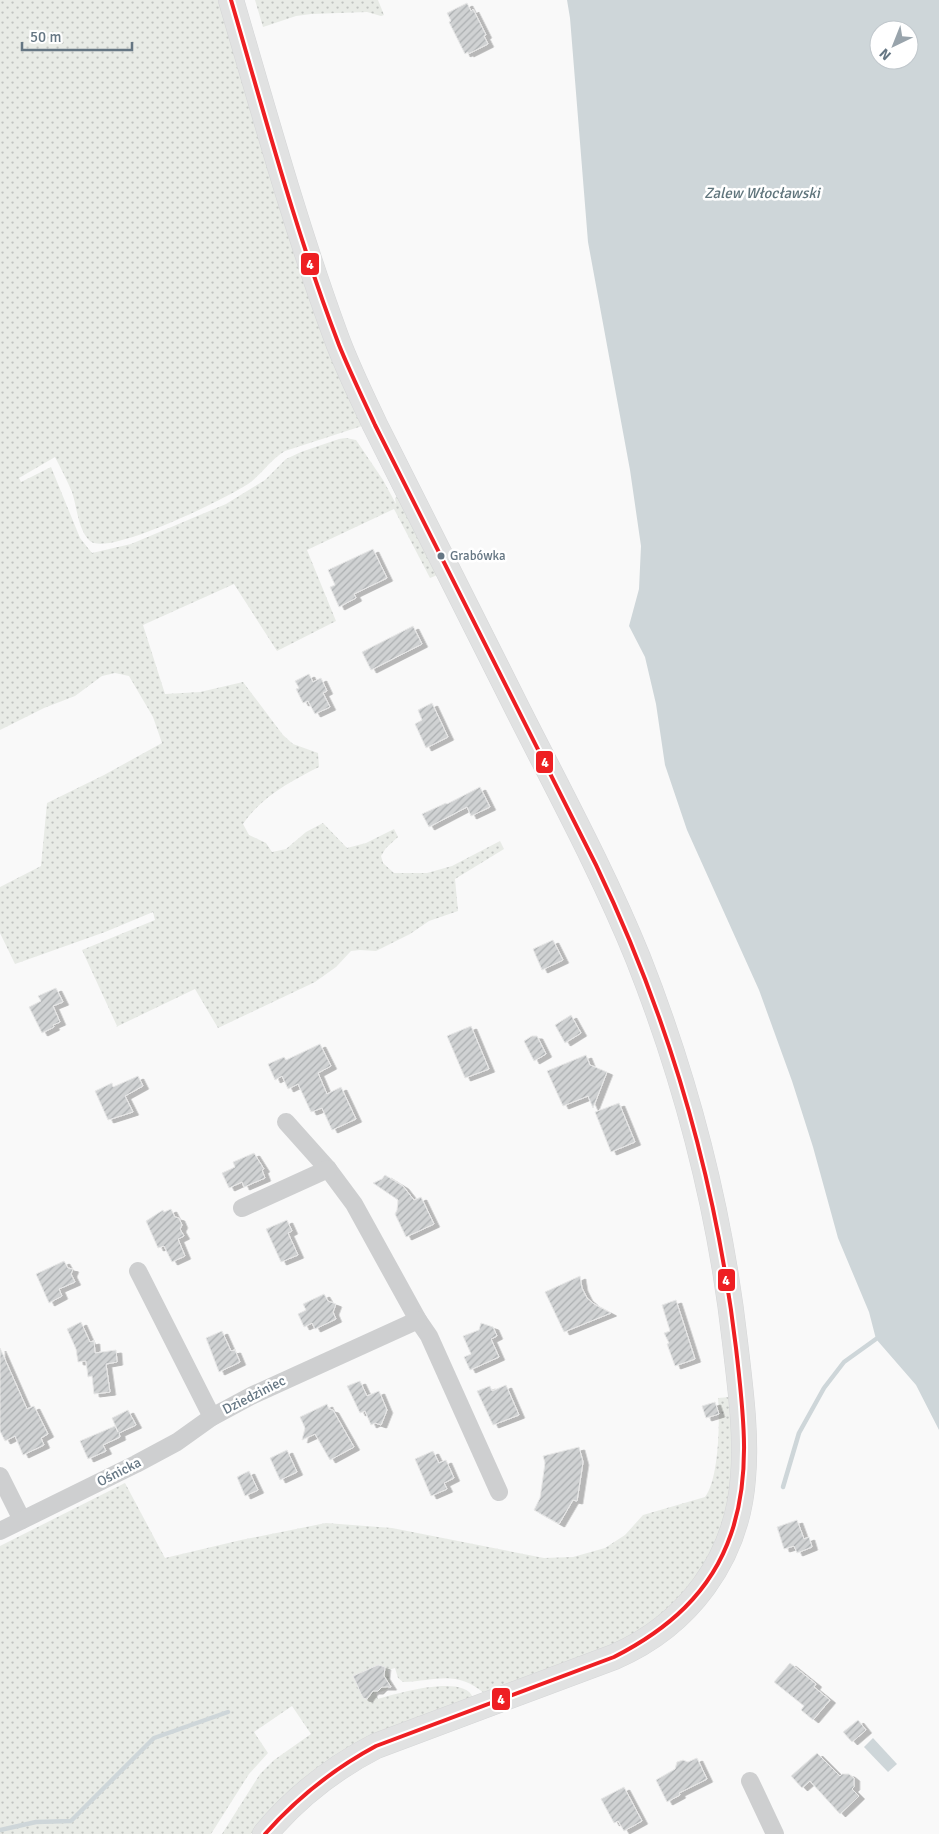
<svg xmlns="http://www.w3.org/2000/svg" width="939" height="1834" viewBox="0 0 939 1834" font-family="Signika,sans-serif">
<defs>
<pattern id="green-dots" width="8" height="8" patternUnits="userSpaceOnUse" patternTransform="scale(1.25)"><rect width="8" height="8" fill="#e8ebe6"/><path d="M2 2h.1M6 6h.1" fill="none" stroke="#c0c3c0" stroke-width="1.8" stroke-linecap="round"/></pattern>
<pattern id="building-hatch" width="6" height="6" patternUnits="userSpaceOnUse" patternTransform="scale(1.25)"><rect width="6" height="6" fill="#d0d2d3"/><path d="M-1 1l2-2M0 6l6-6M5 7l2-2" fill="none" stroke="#acafb1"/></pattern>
<filter id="shadow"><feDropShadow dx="5.5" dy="3" stdDeviation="0" flood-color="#0004"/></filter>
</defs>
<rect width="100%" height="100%" fill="#f9f9f9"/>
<!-- green -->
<g fill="url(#green-dots)">
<path d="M0,0H221L362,426L285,451C270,460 261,475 248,484C227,498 108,557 90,541C78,530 77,507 72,492C67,480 61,469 55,457L19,478L21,482L51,467L80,538L92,553L131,544L226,504L265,480L286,459L301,452L339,439L346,438L356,440L383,480L396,504L395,498L401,494L440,574L430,578L394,509L307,550L336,621L277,651L234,584L143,625L165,694L200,692L243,682L283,735L293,744L318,753L319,767C291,781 261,797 243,824L249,835L266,843L272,852L286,849L306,832L323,823L347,848L366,843L394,829L398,837L386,848L381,856L383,863L394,873H427L452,866L500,841L504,849L455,879L458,911L429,921L410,934L376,951L360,950L351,951L336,967L315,982L218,1028L195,989L116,1027L117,1026L82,950L155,920L153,912L105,932L15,964L0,933V887L41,866L47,803L104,775L162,743L153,717L129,676L115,673L102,676L75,696L44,708L0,730Z"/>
<path d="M255,0H378L384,15L381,16L367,12L311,14L296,16L263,27Z"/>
<path d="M730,1397L734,1462L727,1514L711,1554L680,1600L629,1639L485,1694C456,1669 437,1681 403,1682L398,1678L395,1668L388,1670L391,1685L386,1690L376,1693L378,1699C395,1694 465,1673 473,1698L268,1813L251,1834H222L260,1774L274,1760L311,1734L292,1706L254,1732L268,1753L249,1774L211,1834H0V1546L125,1483L165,1558L241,1540L326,1523L392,1528L544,1558L573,1557L605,1548L625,1535L643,1515L705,1497C719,1479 720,1421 718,1398Z"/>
</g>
<!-- water -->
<g fill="#ced6d9" fill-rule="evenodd">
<path d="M567,0H939V1430L916,1385L876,1339L869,1312L838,1238L813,1147L792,1081L759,990L687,830L665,765L656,704L645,657L629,626L639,589L641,546L630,470L588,242L570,18ZM879,30H909V60H879Z"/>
<path d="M873,1738L897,1764L888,1772L864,1747Z"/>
</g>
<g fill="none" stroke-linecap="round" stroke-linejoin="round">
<!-- stream -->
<g stroke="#ced6d9" stroke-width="4.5">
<path d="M783,1487L799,1433L824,1388L844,1362L876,1339"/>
<path d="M0,1830L36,1822L71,1821L154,1738L228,1712"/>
</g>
</g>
<!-- building -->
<g fill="url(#building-hatch)" stroke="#e8e8e8" filter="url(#shadow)">
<path d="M467,3L471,11L473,9L486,35L484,36L488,44L468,54V52L465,54L449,22L451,21L447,13Z"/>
<path d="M373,549L387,578L354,594L356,598L339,607L330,587L335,585L328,570Z"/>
<path d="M413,626L422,644L371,670L362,652Z"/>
<path d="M309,674L313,682L321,678L327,691L323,693L330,707L315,714L308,701L303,703L296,689L299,688L295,681Z"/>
<path d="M432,703L448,737L426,748L415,724L422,720L418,710Z"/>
<path d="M480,787L490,807L471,816L467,807L429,827L422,814L446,803L447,804Z"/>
<path d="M553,940L563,960L542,970L533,949Z"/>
<path d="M56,988L63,1002L53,1006L60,1022L53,1025L54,1027L42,1033L29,1007L41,1001L38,996Z"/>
<path d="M571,1015L581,1033L565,1043L555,1025Z"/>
<path d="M471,1026L489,1069L465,1078L447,1036Z"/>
<path d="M532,1036H537L546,1054L534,1061L524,1041Z"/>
<path d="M320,1044L331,1066L318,1073L327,1094L341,1087L356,1119L332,1130L322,1108L311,1112L298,1084L288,1089L282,1076L275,1080L268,1064L284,1057L286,1060Z"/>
<path d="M586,1055L590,1065L607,1072L593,1108L588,1096L563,1106L547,1071Z"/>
<path d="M138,1076L143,1086L125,1096L133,1112L108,1120L95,1091L112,1083L113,1087Z"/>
<path d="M619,1103L635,1142L611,1152L595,1112Z"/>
<path d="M254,1153L264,1169L262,1170L265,1178L244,1187L242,1182L229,1188L222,1173L235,1167L233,1162Z"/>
<path d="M385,1175L403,1186L414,1200L421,1197L434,1224L406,1237L395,1214L397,1210L398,1200L373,1183L382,1179Z"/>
<path d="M171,1209L175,1217L179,1218L182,1225L180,1229L184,1236L178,1239L185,1256L172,1262L164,1246L158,1248L146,1221L163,1210L164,1212Z"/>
<path d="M287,1220L292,1231L288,1233L298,1255L281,1262L266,1229Z"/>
<path d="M64,1261L68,1268L73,1269L71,1274L75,1282L59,1289L62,1296L49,1303L36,1274Z"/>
<path d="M580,1276L582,1288L587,1298L594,1304L611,1313L564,1332L545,1292Z"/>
<path d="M324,1294L328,1301L336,1304L333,1312L336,1319L315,1329L312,1323L304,1327L298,1314L306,1310L303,1304Z"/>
<path d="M676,1300L695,1359L675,1366L667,1344L669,1343L664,1333L670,1331L662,1305Z"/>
<path d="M81,1322L90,1342L94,1341L95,1353L116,1350L117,1362L106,1364L110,1392L94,1394L92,1376L88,1377L86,1361L78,1362L76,1349L67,1329Z"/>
<path d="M481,1323L493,1327L497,1336L491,1339L499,1357L470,1370L464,1357L471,1354L463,1336L479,1330Z"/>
<path d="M222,1331L231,1351L235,1350L240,1362L219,1372L206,1338Z"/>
<path d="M0,1348L27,1409L34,1406L48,1434L41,1438L44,1445L23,1455L15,1436L5,1441L0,1431Z"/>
<path d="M360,1381L367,1396L379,1391L387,1410L381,1425L375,1423L371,1425L365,1411L360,1413L347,1386Z"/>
<path d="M506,1385L519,1415L493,1425L477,1391L490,1386L492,1391Z"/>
<path d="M715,1402L719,1414L706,1418L702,1406Z"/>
<path d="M327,1404L329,1409L333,1410L354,1447L330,1460L315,1434L302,1440L305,1428L300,1417Z"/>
<path d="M128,1410L136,1425L119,1433L120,1437L103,1445L106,1451L88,1459L80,1441L115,1426L118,1432L112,1418Z"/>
<path d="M579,1447L583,1462L577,1501L573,1500L559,1524L534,1510L540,1498L545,1463L543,1456Z"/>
<path d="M287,1450L297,1472L280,1480L270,1458Z"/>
<path d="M433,1451L439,1463L446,1460L454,1478L444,1483L447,1489L431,1496L415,1459Z"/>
<path d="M249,1471L258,1490L245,1496L237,1477Z"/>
<path d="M797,1520L804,1539L809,1537L812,1547L797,1553L794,1546L784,1549L777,1527Z"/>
<path d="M790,1663L816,1684L814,1687L830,1700L813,1720L801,1710L804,1706L774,1682Z"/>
<path d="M378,1665L385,1667L384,1676L391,1687H382L378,1691H373L367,1699L363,1698L353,1676Z"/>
<path d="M858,1720L866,1730L852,1742L843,1732Z"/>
<path d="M817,1753L840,1776L842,1774H849L854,1778V1787L852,1789L859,1796L840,1814L810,1781L802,1788L791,1776Z"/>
<path d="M697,1758L707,1779L679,1793L680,1795L667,1802L656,1780L675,1769L677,1762L683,1760L688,1762Z"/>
<path d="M624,1787L642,1821L624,1831L618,1821L614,1823L601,1799Z"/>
</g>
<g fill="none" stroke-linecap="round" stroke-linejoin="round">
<defs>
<path id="secondary" d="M231,0C264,112 295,225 335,334C346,365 361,395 375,425C423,520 471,616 519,712C560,793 604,874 638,958C687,1082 720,1210 735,1342C740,1385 747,1435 743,1478C737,1559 688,1625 614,1657L376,1746C333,1768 296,1797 265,1834"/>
</defs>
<!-- secondary casing -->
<use href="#secondary" stroke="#d5d6d7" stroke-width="26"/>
<!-- street -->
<g stroke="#cecfd0" stroke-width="18">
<path d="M286,1122L328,1169L354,1204L418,1320L429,1336L499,1492"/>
<path d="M242,1208L328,1169"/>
<path d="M138,1271L212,1417"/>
<path d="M0,1476L22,1520"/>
<path d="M0,1531L136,1464L177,1442L212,1417L253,1395L418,1320"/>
<path d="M750,1781L775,1834"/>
</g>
<!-- secondary -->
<use href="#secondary" stroke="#e1e2e2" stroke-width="25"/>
<defs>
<path id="bus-1" d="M231,0C265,116 296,233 339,345C350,372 363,399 375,425L596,865C669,1018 716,1180 736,1348C743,1410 752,1474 731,1534C711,1593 667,1630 614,1657L376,1746C333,1769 297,1798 265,1834"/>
</defs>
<!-- bus-1 casing -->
<use href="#bus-1" stroke="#fff" stroke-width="8"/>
<!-- bus-1 -->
<use href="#bus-1" stroke="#ee1f23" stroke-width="4"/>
</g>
<!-- markers -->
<circle fill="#657683" stroke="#fff" stroke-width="2" cx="441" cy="556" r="4.5"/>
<g text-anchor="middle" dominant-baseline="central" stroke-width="5" stroke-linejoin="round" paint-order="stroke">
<!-- bus labels -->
<g font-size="13" fill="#657683" stroke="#fff" text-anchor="start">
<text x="450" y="556">Grabówka</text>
</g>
<!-- street labels -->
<g font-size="14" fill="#657683" stroke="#fff">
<text transform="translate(254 1395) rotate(-27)">Dziedziniec</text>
<text transform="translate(119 1472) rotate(-27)">Ośnicka</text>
</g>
<!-- water labels -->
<g font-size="15" font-style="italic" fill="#60757c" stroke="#fff">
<text x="762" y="193">Zalew Włocławski</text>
</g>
</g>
<g stroke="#fff" stroke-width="2">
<rect x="300" y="252" width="20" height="24" rx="5" fill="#ee1f23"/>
<rect x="535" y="750" width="19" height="24" rx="5" fill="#ee1f23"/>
<rect x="717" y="1268" width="19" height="24" rx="5" fill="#ee1f23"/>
<rect x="491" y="1687" width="20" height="24" rx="5" fill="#ee1f23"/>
</g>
<g font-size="14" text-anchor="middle" font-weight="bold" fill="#fff">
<text x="310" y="269">4</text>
<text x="545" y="767">4</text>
<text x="726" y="1285">4</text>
<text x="501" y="1704">4</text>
</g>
<!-- north arrow -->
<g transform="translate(894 45) rotate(223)"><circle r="24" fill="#ffffff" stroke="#c1c8cd"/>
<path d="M0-4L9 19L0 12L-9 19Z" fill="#99a4ac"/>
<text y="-8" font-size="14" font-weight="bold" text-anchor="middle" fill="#657683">N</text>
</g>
<!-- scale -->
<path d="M22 42v8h110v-8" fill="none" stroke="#657683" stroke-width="2.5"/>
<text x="30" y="42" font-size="15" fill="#657683" stroke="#ffffff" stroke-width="4" paint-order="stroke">50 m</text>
</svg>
